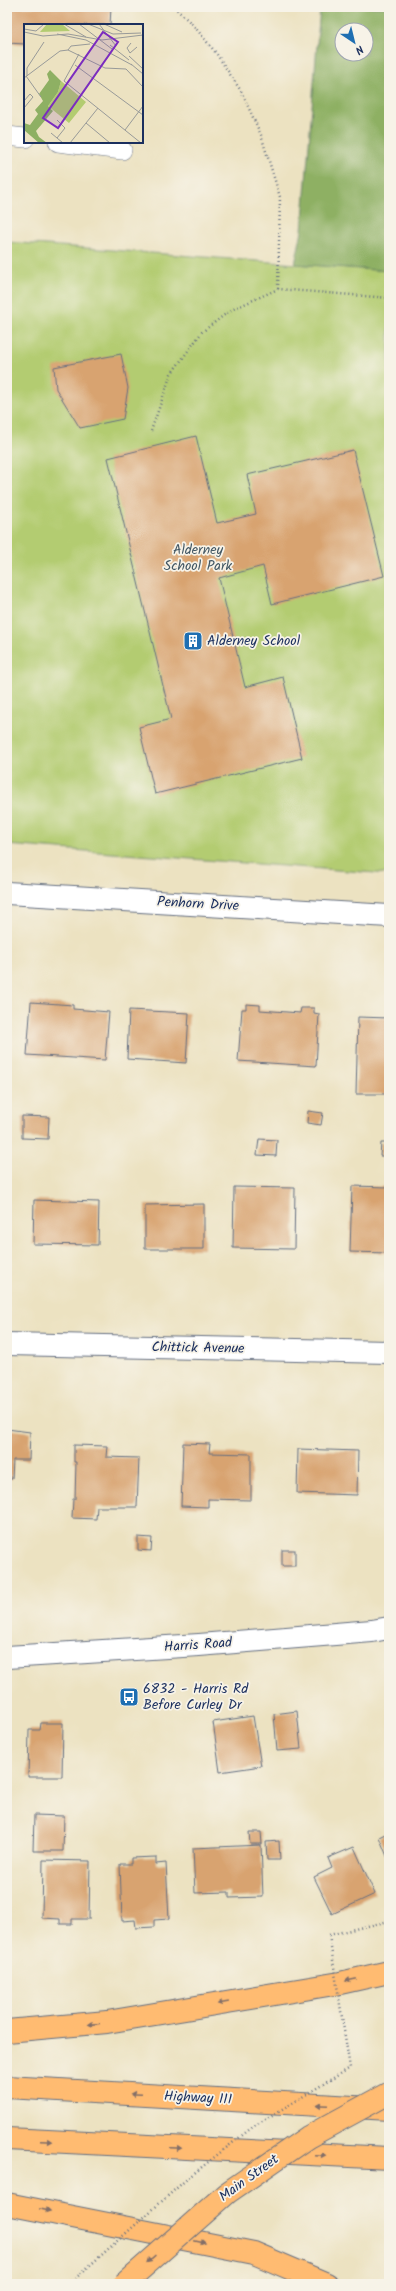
<svg xmlns="http://www.w3.org/2000/svg" width="396" height="2291" viewBox="0 0 396 2291" font-family="Kalam,sans-serif">
<rect width="100%" height="100%" fill="#f7f3e8"/>
<filter id="ink" filterUnits="userSpaceOnUse"><feTurbulence type="fractalNoise" baseFrequency=".025" numOctaves="2"/><feDisplacementMap in="SourceGraphic" scale="8" xChannelSelector="R" yChannelSelector="G"/><feConvolveMatrix kernelMatrix="1 2 1 2 8 2 1 2 1" color-interpolation-filters="sRGB"/></filter>
<filter id="wash" filterUnits="userSpaceOnUse"><feTurbulence type="fractalNoise" baseFrequency=".012" numOctaves="4" result="noise"/><feDisplacementMap in="SourceGraphic" scale="16" xChannelSelector="R" yChannelSelector="G"/><feGaussianBlur stdDeviation="0.9" result="paint"/><feColorMatrix in="noise" values="0 0 0 0 0 0 0 0 0 0 0 0 0 0 0 0 0 1.4 0 .05"/><feComposite in="paint" operator="in"/></filter>
<g filter="url(#wash)">
<rect width="100%" height="100%" fill="#ece2c1"/>
<!-- green -->
<path fill="#b3cc71" stroke="#677e68" d="M7,242L389,271V874L7,845Z"/>
<!-- forest -->
<path fill="#8eb063" stroke="#547060" fill-rule="evenodd" d="M320,7H389V271L295,264L302,231ZM342,30H366V54H342Z"/>
<g id="blocks">
<!-- building -->
<g fill="#d8a36f">
<path d="M7,7H111L110,25H25V44L7,43Z"/>
<path d="M121,354L128,388L123,419L80,428L56,389L54,367Z"/>
<path d="M196,436L217,523L256,514L247,475L353,450L384,576L272,604L263,566L219,578L245,687L283,677L302,758L155,794L139,727L171,719L108,458Z"/>
<path d="M31,1002L73,1005V1009L109,1012L105,1060L27,1055Z"/>
<path d="M246,1004L260,1005V1010L300,1013L301,1008H314V1013L319,1014L316,1066L238,1061L242,1009H246Z"/>
<path d="M129,1010L189,1013L186,1063L127,1059Z"/>
<path d="M358,1017L389,1018V1094H356Z"/>
<path d="M308,1111L323,1113L321,1125L307,1123Z"/>
<path d="M22,1116L49,1117L48,1139L22,1138Z"/>
<path d="M259,1139L277,1140L276,1156L257,1155Z"/>
<path d="M381,1143H389V1156H380Z"/>
<path d="M352,1186L389,1187V1253L350,1252Z"/>
<path d="M234,1187L295,1188L294,1249L233,1248Z"/>
<path d="M34,1200L99,1202L98,1245L33,1244Z"/>
<path d="M204,1204V1249H145V1205Z"/>
<path d="M7,1429L30,1432L29,1460H13L12,1479H7Z"/>
<path d="M183,1443L210,1444L209,1453L251,1454V1500L208,1499V1507L181,1506Z"/>
<path d="M74,1445L107,1446L106,1457L139,1458L137,1507H97L96,1519L72,1518L73,1499H75L76,1462H74Z"/>
<path d="M298,1449L358,1451L357,1495L297,1493Z"/>
<path d="M138,1537L152,1538L151,1551L138,1550Z"/>
<rect x="282" y="1550" width="13" height="16"/>
<path d="M297,1711L301,1749L277,1751L274,1714Z"/>
<path d="M253,1716L261,1766L220,1772L213,1722Z"/>
<path d="M41,1723H63L62,1777H28L29,1730H40Z"/>
<path d="M34,1815L64,1816L63,1851H33Z"/>
<path d="M249,1832H261L262,1844H250Z"/>
<path d="M389,1832V1861L379,1837Z"/>
<path d="M279,1841L280,1860H267L266,1842Z"/>
<path d="M261,1845L263,1897L229,1898V1892L195,1893L193,1848Z"/>
<path d="M354,1847L375,1894L332,1914L314,1877L332,1868L328,1858Z"/>
<path d="M156,1857V1864L166,1863L169,1919L154,1920V1927L136,1928L135,1920L122,1921L120,1864H131V1858Z"/>
<path d="M43,1860L90,1861L89,1919H72V1924H60V1919L42,1918Z"/>
</g>
</g>
</g>
<g filter="url(#ink)">
<use href="#blocks" fill-opacity="0" stroke="#646e81" stroke-width="1"/>
<g fill="none" stroke-linecap="round" stroke-linejoin="round">
<defs>
<g id="service">
<path d="M7,136L25,138"/>
<path d="M58,142L122,150"/>
</g>
<g id="minor">
<path d="M7,893L389,916"/>
<path d="M7,1344L389,1352"/>
<path d="M7,1657L199,1645L372,1631L389,1628"/>
</g>
<g id="motorway">
<path d="M7,2031L107,2022L340,1983L389,1972"/>
<path d="M7,2087L389,2109"/>
<path d="M7,2139L389,2158"/>
<path d="M7,2204L254,2253L327,2284"/>
</g>
</defs>
<!-- service casing -->
<use href="#service" stroke="#646e81" stroke-width="20"/>
<!-- minor casing -->
<use href="#minor" stroke="#646e81" stroke-width="24"/>
<!-- motorway casing -->
<use href="#motorway" stroke="#646e81" stroke-width="24"/>
<!-- path -->
<g stroke="#646e81" stroke-width="2.5" stroke-dasharray="1 3" stroke-linecap="butt">
<path d="M174,7L194,26L216,53L241,91L261,135L280,197L278,289"/>
<path d="M151,431L171,374L202,332L231,310L278,289L389,298"/>
<path d="M329,1935L389,1921"/>
</g>
<!-- service -->
<use href="#service" stroke="#fff" stroke-width="19"/>
<!-- minor -->
<use href="#minor" stroke="#fff" stroke-width="22"/>
<!-- motorway -->
<use href="#motorway" stroke="#ffbb71" stroke-width="22"/>
<defs>
<path id="primary-bridge" d="M124,2284L227,2193L308,2137L389,2093"/>
</defs>
<!-- primary-bridge casing -->
<use href="#primary-bridge" stroke="#646e81" stroke-width="24" stroke-linecap="butt"/>
<!-- path-bridge -->
<path stroke="#646e81" stroke-width="2.5" stroke-dasharray="1 3" stroke-linecap="butt" d="M69,2284L188,2178L254,2126L350,2068L329,1935"/>
<!-- primary-bridge -->
<use href="#primary-bridge" stroke="#ffbb71" stroke-width="22"/>
</g>
<!-- one-way arrows -->
<defs><path id="oneway-solid" d="M-6-.8H1V-3.2L6.5 0L1 3.2V.8H-6Z"/></defs>
<g fill="#826e67">
<use href="#oneway-solid" transform="translate(351 1980) rotate(168)"/>
<use href="#oneway-solid" transform="translate(223 2003) rotate(170)"/>
<use href="#oneway-solid" transform="translate(94 2024) rotate(175)"/>
<use href="#oneway-solid" transform="translate(136 2094) rotate(-177)"/>
<use href="#oneway-solid" transform="translate(322 2105) rotate(-177)"/>
<use href="#oneway-solid" transform="translate(46 2141) rotate(3)"/>
<use href="#oneway-solid" transform="translate(176 2148) rotate(3)"/>
<use href="#oneway-solid" transform="translate(320 2155) rotate(3)"/>
<use href="#oneway-solid" transform="translate(45 2210) rotate(12)"/>
<use href="#oneway-solid" transform="translate(200 2242) rotate(12)"/>
<use href="#oneway-solid" transform="translate(151 2259) rotate(138)"/>
</g>
</g>
<!-- icons -->
<defs>
<symbol id="building-square" viewBox="-11 -11 22 22"><rect x="-9" y="-9" width="18" height="18" rx="4" fill="#1f6fb2" stroke="#f7f3e8"/><path d="M-4-6H4V6H1V3H-1V6H-4ZM-2.5-4.3h1.7v1.8h-1.7ZM.8-4.3h1.7v1.8H.8ZM-2.5-1h1.7V.8h-1.7ZM.8-1h1.7V.8H.8Z" fill="#fff"/></symbol>
<symbol id="bus-square" viewBox="-11 -11 22 22"><rect x="-9" y="-9" width="18" height="18" rx="4" fill="#1f6fb2" stroke="#f7f3e8"/><path d="M-5-6H5V4H4V6H2V4H-2V6H-4V4H-5ZM-3.5-4V0h7V-4ZM-3.5 1.2v1.5H-2V1.2ZM2 1.2v1.5H3.5V1.2Z" fill="#fff"/></symbol>
</defs>
<g fill-rule="evenodd">
<use href="#building-square" x="182" y="630" width="22" height="22"/>
<use href="#bus-square" x="118" y="1686" width="22" height="22"/>
</g>
<g text-anchor="middle" dominant-baseline="central" stroke-width="3.5" stroke-linejoin="round" paint-order="stroke">
<!-- park labels -->
<g font-size="14" fill="#415663" stroke="#f7f3e8">
<text x="198" y="550">Alderney<tspan x="198" dy="16">School Park</tspan></text>
</g>
<!-- poi labels -->
<g font-size="14" fill="#1b2f5e" stroke="#f7f3e8" text-anchor="start">
<text x="207" y="641">Alderney School</text>
<text x="143" y="1689">6832 - Harris Rd<tspan x="143" dy="16">Before Curley Dr</tspan></text>
</g>
<!-- street labels -->
<g font-size="14" fill="#1b2f5e" stroke="#f7f3e8">
<text transform="translate(198 904) rotate(3)">Penhorn Drive</text>
<text transform="translate(198 1348) rotate(1)">Chittick Avenue</text>
<text transform="translate(198 1645) rotate(-4)">Harris Road</text>
<text transform="translate(198 2098) rotate(3)">Highway 111</text>
<text transform="translate(249 2178) rotate(-36)">Main Street</text>
</g>
</g>
<!-- overview -->
<g transform="translate(24 24)">
<rect width="119" height="119" fill="#ece2c1"/>
<path d="M23,0H38L46,7L16,8ZM37,57L62,78L45,99L24,82L34,68Z" fill="#b3cc71"/>
<path d="M26,46L37,57L34,68L24,82L29,87L12,107L15,113L23,119H15L0,106V99L6,101L14,90L11,86L19,77L15,70L25,56L23,50Z" fill="#8eb063"/>
<path fill="none" stroke="#989a99" stroke-width="1" d="M40,0L62,13M55,0L88,25M64,0L89,10L117,9M75,0L92,22M80,0L98,8M0,5L12,7L20,0M0,8L19,12L44,10L78,16L119,11M33,10L62,16L108,41M107,19L103,24L106,29L113,23M86,21L105,36M44,26L47,22L66,20M55,30L40,57L117,119M105,32L119,45M107,40L119,50M51,41L119,91M2,52L17,73M3,52V44L20,18M0,54L36,27L44,26L81,44L102,45L119,63M0,77L6,70L9,73L0,84M33,96L41,104L33,114M62,99L86,119M101,106L119,82M27,109L39,119M46,119L74,84"/>
<path fill="#7b2cbf" fill-opacity="0.15" stroke="#7b2cbf" stroke-width="2" d="M79,8L94,18L34,104L19,94Z"/>
<rect width="119" height="119" fill="none" stroke="#1b2f5e" stroke-width="2"/>
</g>
<!-- margin -->
<rect width="396" height="2291" fill="none" stroke="#f7f3e8" stroke-width="24"/>
<!-- north arrow -->
<g transform="translate(354 42) rotate(145)"><circle r="19" fill="#f7f3e8" stroke="#9fa5b1"/>
<path d="M0-3L7 15L0 10L-7 15Z" fill="#1f6fb2"/>
<text y="-6" font-size="11" font-weight="bold" text-anchor="middle" fill="#1b2f5e">N</text>
</g>
</svg>
